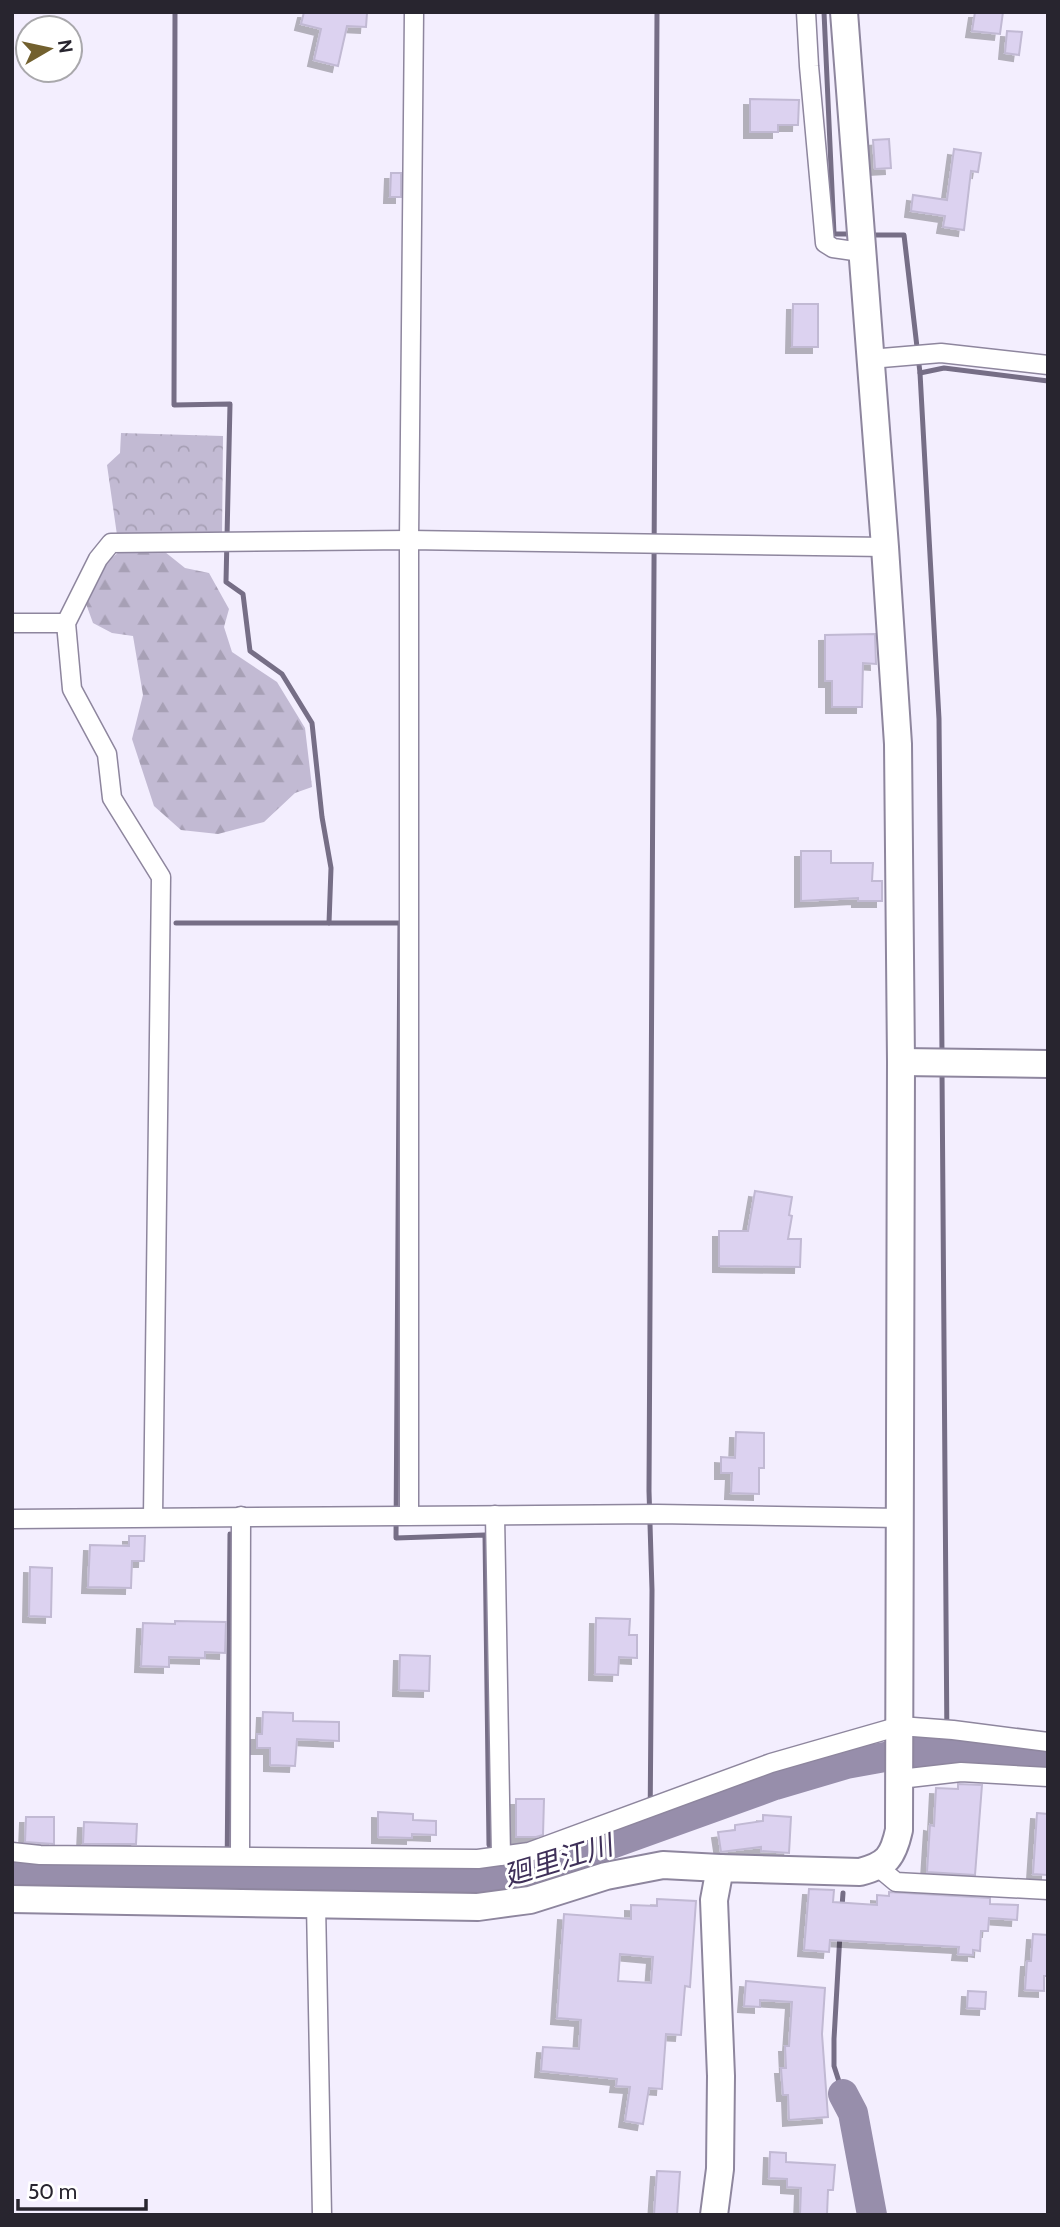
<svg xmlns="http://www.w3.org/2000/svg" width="1060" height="2227" viewBox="0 0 1060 2227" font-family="Cabin,'Noto Sans JP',sans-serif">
<defs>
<pattern id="forest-firs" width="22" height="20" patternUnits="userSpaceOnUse" patternTransform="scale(1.75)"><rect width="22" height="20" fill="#c2bad3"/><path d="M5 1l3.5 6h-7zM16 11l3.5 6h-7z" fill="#a7a0b5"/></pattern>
<pattern id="park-crowns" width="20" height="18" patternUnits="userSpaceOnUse" patternTransform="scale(1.75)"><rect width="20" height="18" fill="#c2bad3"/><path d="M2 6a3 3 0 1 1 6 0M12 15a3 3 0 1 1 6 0" fill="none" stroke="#a7a0b5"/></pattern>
<filter id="shadow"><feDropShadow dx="-6" dy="6" stdDeviation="0" flood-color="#0004"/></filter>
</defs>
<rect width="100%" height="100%" fill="#f3eefe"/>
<!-- forest -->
<path fill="url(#forest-firs)" d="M119,552H165L185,568L209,573L229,609L224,627L232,652L277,682L305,728L312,787L295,793L264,822L218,834L181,830L154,806L132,739L143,695L133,636L112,633L93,623L85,601L103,565Z"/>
<!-- park -->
<path fill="url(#park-crowns)" d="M121,433L223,436L222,536L117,535L107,465L120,453Z"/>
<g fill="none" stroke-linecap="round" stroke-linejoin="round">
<!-- stream -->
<g stroke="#766e86" stroke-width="5">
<path d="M175,12L174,405L230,404L226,582L243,594L250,651L282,674L312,723L322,817L331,868L329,923"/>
<path d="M824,12L834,234H853"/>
<path d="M870,235H904L920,373L939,719L942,1054"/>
<path d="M920,373L944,368L1048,381"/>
<path d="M176,923H400L396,1538L485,1535L489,1845"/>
<path d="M942,1071L947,1749"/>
<path d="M650,1830L652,1590L649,1491L657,12"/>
<path d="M489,1870L491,1881"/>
<path d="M227,1879L230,1534"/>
<path d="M842,1907L843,1893"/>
<path d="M840,1934L834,2039V2066L843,2094"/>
</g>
<!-- river -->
<g stroke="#978eab" stroke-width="30">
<path d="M12,1873L91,1876L491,1881L517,1878L542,1869L775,1785L846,1764L907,1753L947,1749L1048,1761"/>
<path d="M843,2094L853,2113L872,2215"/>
</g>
</g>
<!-- building -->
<g fill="#dcd2f0" stroke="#c1b9d3" stroke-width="2" fill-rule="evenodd" filter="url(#shadow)">
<path d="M304,12L367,13L366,27L347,26L338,66L314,60L321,29L301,24Z"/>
<path d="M975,12H1003L1000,34L972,31Z"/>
<path d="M1007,31L1022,32L1019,55L1005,53Z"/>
<path d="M750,99L799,100L798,125H778V132H750Z"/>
<path d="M889,139L891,168L875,169L873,140Z"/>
<path d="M954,149L981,153L978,172L971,171L964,230L943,227L945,216L911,211L913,195L947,200Z"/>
<path d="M391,173H401V197H390Z"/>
<path d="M793,304H818V347H792Z"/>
<path d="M875,634L876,664L863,663L862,707H832V681H825V635Z"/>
<path d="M801,851H831V863H873L872,881H882V901H858V898L801,901Z"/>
<path d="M755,1191L792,1197L789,1215L792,1216L788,1239H801L800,1267L719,1266V1231H748Z"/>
<path d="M736,1432L764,1433V1468H759V1494L731,1493L732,1473H721V1457L735,1458Z"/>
<path d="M129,1536H145L144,1561H132L131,1588L88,1587L90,1545L129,1546Z"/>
<path d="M30,1567L52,1568L51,1617L29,1616Z"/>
<path d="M596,1618L630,1619L629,1635H637V1658L619,1657L618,1675L595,1674Z"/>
<path d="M175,1621L226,1622L225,1653L205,1652V1658L169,1657V1667L141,1666L143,1623L175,1624Z"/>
<path d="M400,1655L430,1656L429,1691L399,1690Z"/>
<path d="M263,1712L293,1713V1721L339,1722V1741L297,1739L295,1766L270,1765V1748H257V1734H262Z"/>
<path d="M958,1784L982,1785L975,1875L927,1872L930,1825L934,1826L936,1788L958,1789Z"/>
<path d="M516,1799H544L543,1835L536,1837H516Z"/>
<path d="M378,1812L413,1814V1820L436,1821V1835L412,1834V1838L378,1837Z"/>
<path d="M1037,1813L1048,1814L1047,1875L1033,1874Z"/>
<path d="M763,1815L791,1817L789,1853L761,1851V1847L721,1852L718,1832L735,1830V1825L763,1821Z"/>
<path d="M26,1817H54V1844L25,1842Z"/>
<path d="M84,1822L137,1824L136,1844H83Z"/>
<path d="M809,1889L834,1890L833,1902L877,1905V1895L889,1896V1892L990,1898V1904L1018,1905L1017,1920L989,1918L988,1931H981L980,1951L973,1950V1955L958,1954L959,1947L830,1940L829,1952L804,1950Z"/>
<path d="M657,1899L696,1901L690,1987L685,1986L681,2035L666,2034L662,2089L649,2088L643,2124L625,2121L630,2087L616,2086L617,2079L541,2071L543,2047L579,2049L581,2020L557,2018L564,1914L631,1919V1905L657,1906ZM620,1954L653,1957L651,1983L618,1981Z"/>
<path d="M1033,1934L1048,1935V1976H1044V1991L1025,1990L1027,1961H1031Z"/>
<path d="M746,1981L825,1988L822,2034L828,2117L789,2120L788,2095H783L781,2068H786L785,2046H789L792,2002L760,2000V2007L744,2006Z"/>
<path d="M968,1991L986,1992L985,2009L967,2008Z"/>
<path d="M770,2152L786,2153V2162L835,2165L833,2190H828L827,2215H800L801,2188L787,2187V2179L769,2178Z"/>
<path d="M657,2171L680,2172L677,2215H654Z"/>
</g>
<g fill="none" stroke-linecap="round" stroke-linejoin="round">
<defs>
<g id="street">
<path d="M806,12L809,66L825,243L833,248L861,252"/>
<path d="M870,359L941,353L1048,365"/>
<path d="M12,623H66"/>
<path d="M409,1515V540L414,12"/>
<path d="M495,1515L501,1856"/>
<path d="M153,1517L161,877L112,798L107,754L72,689L66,623L98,559L111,543L409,540L885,547"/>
<path d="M12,1519L657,1514L900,1518"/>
<path d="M900,1779L961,1772L1048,1777"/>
<path d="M12,1852L40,1855L478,1859L529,1852L771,1763L900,1726L953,1730L1048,1742"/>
<path d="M240,1855L241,1516"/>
<path d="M878,1867L896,1882L1048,1890"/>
<path d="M316,1904L322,2215"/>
</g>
<g id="secondary">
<path d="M901,1062L1048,1064"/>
<path d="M12,1899L478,1907L530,1900L606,1876L663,1865L720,1868"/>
<path d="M714,2215L720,2169L721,2076L714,1900L720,1868L860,1872C887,1865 893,1857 899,1830L901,1062L898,744L885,547L844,12"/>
</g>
</defs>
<!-- street casing -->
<use href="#street" stroke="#8e869e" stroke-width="21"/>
<!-- secondary casing -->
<use href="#secondary" stroke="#8e869e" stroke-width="30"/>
<!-- street -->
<use href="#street" stroke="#fff" stroke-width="18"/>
<!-- secondary -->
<use href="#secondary" stroke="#fff" stroke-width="26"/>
</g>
<g text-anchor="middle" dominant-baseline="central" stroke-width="6" stroke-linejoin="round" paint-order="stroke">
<!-- water labels -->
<g font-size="28" font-style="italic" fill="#3f3059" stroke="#fff">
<text transform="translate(558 1860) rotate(-17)">廻里江川</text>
</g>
</g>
<!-- border -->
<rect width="1060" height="2227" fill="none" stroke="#28252f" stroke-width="28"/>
<!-- north arrow -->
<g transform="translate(49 49) rotate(81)"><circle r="33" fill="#ffffff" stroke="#a9a8ac" stroke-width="2"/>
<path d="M0-5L12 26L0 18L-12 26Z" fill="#72602e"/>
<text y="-10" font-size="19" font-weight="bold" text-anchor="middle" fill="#28252f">N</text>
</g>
<!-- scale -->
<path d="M18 2199v10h128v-10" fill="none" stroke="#28252f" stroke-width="3.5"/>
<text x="28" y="2199" font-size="21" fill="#28252f" stroke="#ffffff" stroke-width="5" paint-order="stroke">50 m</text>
</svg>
